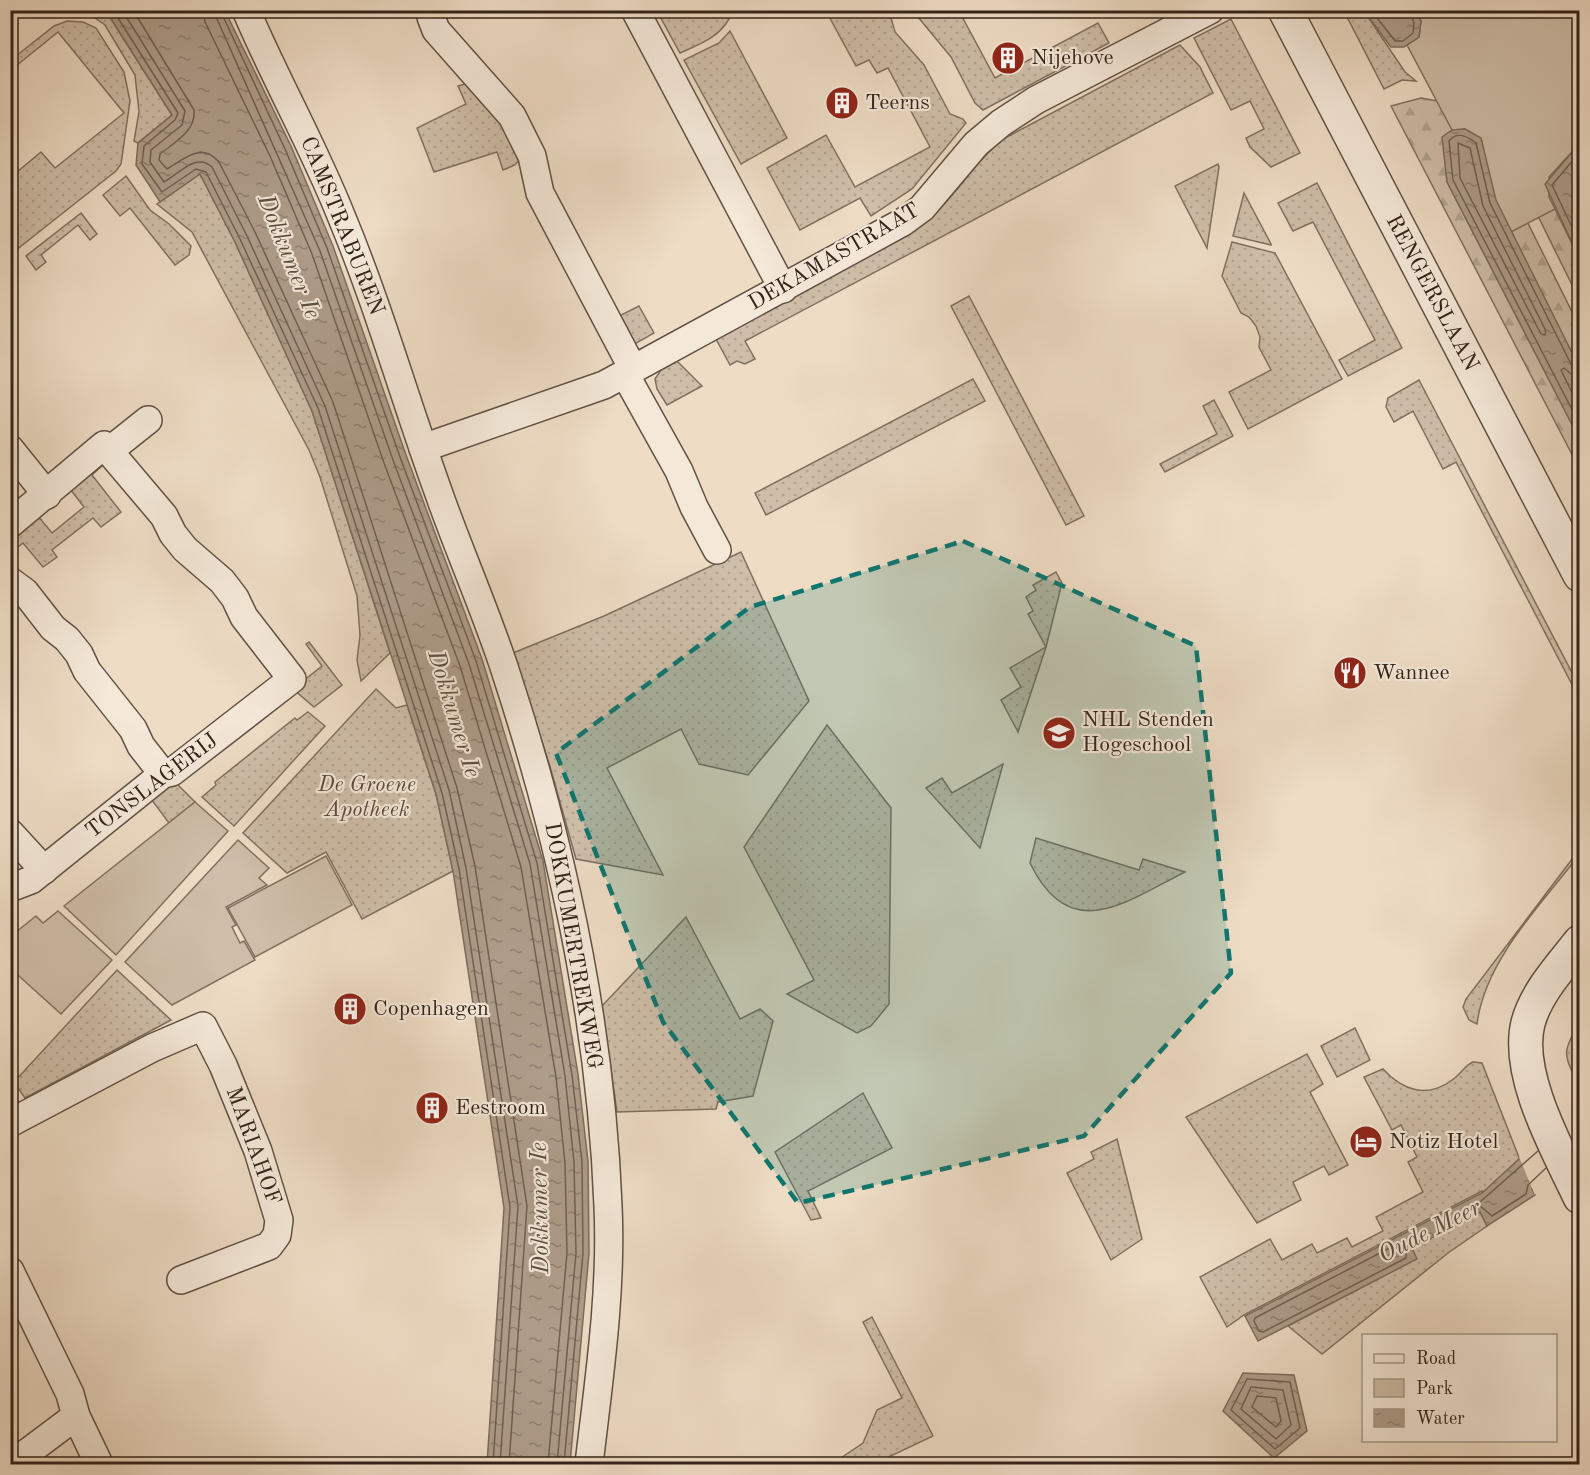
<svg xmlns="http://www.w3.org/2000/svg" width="1590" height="1475" viewBox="0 0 1590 1475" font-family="'Old Standard TT',serif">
<defs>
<pattern id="grass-dots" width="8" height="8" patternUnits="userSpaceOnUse" patternTransform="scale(1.5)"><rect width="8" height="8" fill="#cebda8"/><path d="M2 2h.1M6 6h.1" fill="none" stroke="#b1a290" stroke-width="1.8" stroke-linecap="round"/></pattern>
<pattern id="forest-firs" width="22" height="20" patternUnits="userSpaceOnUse" patternTransform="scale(1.5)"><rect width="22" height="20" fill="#cebda8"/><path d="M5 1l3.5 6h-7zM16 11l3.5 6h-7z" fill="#b1a290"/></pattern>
<pattern id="water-ripples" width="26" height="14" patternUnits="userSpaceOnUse" patternTransform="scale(1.5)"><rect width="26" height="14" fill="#ae9d8b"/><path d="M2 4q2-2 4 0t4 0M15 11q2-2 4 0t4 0" fill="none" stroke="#8e8071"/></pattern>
</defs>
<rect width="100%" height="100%" fill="#eedcc5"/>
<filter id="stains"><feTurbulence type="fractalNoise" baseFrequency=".00333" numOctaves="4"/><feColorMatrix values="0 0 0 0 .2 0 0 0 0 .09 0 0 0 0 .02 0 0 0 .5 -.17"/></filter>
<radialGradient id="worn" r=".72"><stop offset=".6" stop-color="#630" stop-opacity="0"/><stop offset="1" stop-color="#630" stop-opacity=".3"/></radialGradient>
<!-- grass -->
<g fill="url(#grass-dots)" stroke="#807060" stroke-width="1.5">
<path d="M85,11H106L172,115L138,143L134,141L139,112L135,75L105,25Z"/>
<path d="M657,11H721L729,19C718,38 700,44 680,53Z"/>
<path d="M826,11H889L895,32L924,65L950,114L963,119L966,123L912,189L871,216L860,198L800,230L767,168L826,135L855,187L930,147L888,68L877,73L869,60L856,66Z"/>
<path d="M913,11H959L995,78L1098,23L1109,43L983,110L975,103L951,57Z"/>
<path d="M1344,11H1364L1405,72L1416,81L1402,80L1384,89Z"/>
<path d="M1231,19L1300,153L1271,167L1250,147L1246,138L1264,129L1250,101L1231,110L1194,38Z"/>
<path d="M67,21L83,22L96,28L124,72L130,101L121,164L116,171L11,254V177L41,152L55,168L124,113L58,32L11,70V60L54,26Z"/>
<path d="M730,31L787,138L741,164L684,60L719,43Z"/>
<path d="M1180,45L1200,67L1213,93L745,341L755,359L745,364L737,361L730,365L716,339L924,224C955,199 973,162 1005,138Z"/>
<path d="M465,84C487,92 509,138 520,159L515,165L503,170L497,152L434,172L417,128L466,104L458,86Z"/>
<path d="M1218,164L1219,167L1207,248L1175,186Z"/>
<path d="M200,174L235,242L312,411L390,653L361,681L357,660L360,635L357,596L320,477L309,450L192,232L157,204Z"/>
<path d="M126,176L150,210L169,224L191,246L189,255L175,265L130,208L120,216L103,195Z"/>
<path d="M1317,183L1402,348L1348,376L1339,360L1375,340L1313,222L1293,231L1278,203Z"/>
<path d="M1244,193L1271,244V245L1233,236Z"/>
<path d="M81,213L97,234L90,240L78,225L41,255L46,262L36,270L26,256Z"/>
<path d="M1232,242L1275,253L1342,379L1248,429L1229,392L1271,370L1259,347L1260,337L1256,326L1249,317L1241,313L1222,276Z"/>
<path d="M969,296L1084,516L1066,525L951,306Z"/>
<path d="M639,306L654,333L633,345L619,316Z"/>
<path d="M677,361L702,386L667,405L657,389L655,379L661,370Z"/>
<path d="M973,379L985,401L766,515L755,493Z"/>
<path d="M1419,380L1579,686V698L1456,462L1443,469L1413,411L1394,422L1386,407L1388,398Z"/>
<path d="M1214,400L1233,436L1165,472L1160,464L1217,434L1203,406Z"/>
<path d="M97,458L103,465L92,475L121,512L101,527L93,518L52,550L57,557L43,567L23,543L11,553V538L38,516L52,533L84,507L70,489Z"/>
<path d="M741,552L809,701L748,775L699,764L681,729L607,768L663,875L576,859L549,763L513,653L604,616Z"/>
<path d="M1056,572L1062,583L1046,647L1018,732L1001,700L1021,687L1010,668L1046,647L1028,614L1033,611L1026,597L1036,590L1033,585Z"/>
<path d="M309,642L342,685L314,707L293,689L322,666L306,644Z"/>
<path d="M376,689L396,708L407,705L436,794L453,871L362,919L326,852L287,873L243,833Z"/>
<path d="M308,712L325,726L234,826L202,797L216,785L215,782L295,718L297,720Z"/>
<path d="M827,725L891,808L889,1004L871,1026L857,1033L787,994L814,980L744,847Z"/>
<path d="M1003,764L980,848L926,788L942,778L952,793Z"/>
<path d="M174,781L195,802L169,823L151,799Z"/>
<path d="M1036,838L1139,870L1143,859L1185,872C1125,902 1070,946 1030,863Z"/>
<path d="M1579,850V855C1541,905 1485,960 1477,1024L1469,1020L1463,1007L1466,999Z"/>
<path d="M686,917L740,1019L760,1009L773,1021L753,1096L718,1102L716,1109L617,1112L602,1006Z"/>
<path d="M117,970L171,1020L25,1098L14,1082Z"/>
<path d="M1579,1023H1580L1579,1087C1565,1054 1560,1056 1579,1023Z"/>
<path d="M1355,1028L1370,1060L1337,1077L1321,1046Z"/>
<path d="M1307,1054L1323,1084L1310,1092L1348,1165L1329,1175L1324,1166L1293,1182L1301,1200L1257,1223L1186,1117Z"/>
<path d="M1473,1062L1482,1063L1520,1160L1482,1193V1191L1244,1315L1227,1327L1200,1277L1270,1239L1282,1260L1312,1244L1317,1253L1347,1238L1352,1247L1383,1231L1376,1217L1423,1192L1408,1162L1417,1157L1401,1125L1392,1130L1364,1077L1383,1069C1402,1090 1427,1099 1452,1080C1460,1075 1465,1065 1473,1062Z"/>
<path d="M863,1093L892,1148L808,1191L821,1218L811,1220L775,1152Z"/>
<path d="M1117,1139L1142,1239L1111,1260L1067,1173L1094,1159L1091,1152Z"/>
<path d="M1480,1212L1487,1226L1448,1253L1322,1354L1288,1326L1416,1259L1411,1248Z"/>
<path d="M872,1317L933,1436L874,1464H832L863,1443L877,1410L902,1398L863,1322Z"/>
</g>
<!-- forest -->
<g fill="url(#forest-firs)" stroke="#807060" stroke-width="1.5">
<path d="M1421,98L1443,102L1510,187L1579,326V367L1495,200L1447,182L1579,438V468L1391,106Z"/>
<path d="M1579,144L1549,177V197L1579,258V299L1535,210L1536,186Z"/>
</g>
<!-- park -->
<g fill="#cebda8" stroke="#807060" stroke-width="1.5">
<path d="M1415,11H1579V144L1549,177V197L1555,209L1511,232L1495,200L1481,139L1465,129L1452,130L1407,45L1419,37L1421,21Z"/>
<path d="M195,802L228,831L116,955L64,906Z"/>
<path d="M238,840L269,868L259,878L267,885L226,907L236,925L232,927L240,943L244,941L255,960L172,1005L125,962Z"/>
<path d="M326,856L352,905L255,957L228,908Z"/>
<path d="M58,911L112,960L61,1014L10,968L11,936L36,916L43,923Z"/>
</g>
<!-- water -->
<g fill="url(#water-ripples)" stroke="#7d6c5d" stroke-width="1.5">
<path d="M106,11H225L291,146L333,246L406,455L482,659L543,861L578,1074L588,1161L589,1253L570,1464H487L504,1208L453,871L436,794L312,411L235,242L200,174L160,202L136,165L138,143L172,115Z"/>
<path d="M1364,11H1415L1421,21L1419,37L1404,47H1391Z"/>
<path d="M1465,129L1481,138L1496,200L1579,367V438L1447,182L1442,137L1452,130Z"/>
<path d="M1579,144V184L1572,194L1579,210V258L1545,184Z"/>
<path d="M1579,1104L1532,1189L1535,1195L1487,1226L1480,1212L1412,1248L1417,1259L1258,1341L1245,1316L1482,1193Z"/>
<path d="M1243,1373L1294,1375L1307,1431L1274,1458L1223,1411Z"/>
</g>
<!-- pier -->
<path fill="#eedcc5" d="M1580,1101V1148L1536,1190L1535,1195L1519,1157Z"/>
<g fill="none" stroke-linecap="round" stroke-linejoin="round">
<!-- shore -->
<g stroke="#706052" stroke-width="1.5">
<path d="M113,10L178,113L175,120L144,146L142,164L162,192L196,169L206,172L240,239L318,408L442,793L459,869L510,1207L493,1464"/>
<path d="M122,10L185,111L182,125L151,150L150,162L164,182C179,174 196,152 212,167L247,236L325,406L449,790L466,868L518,1206L500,1464"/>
<path d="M133,10L194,110C196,131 175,142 160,154L159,160L167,169C185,158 202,142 219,162L255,232L333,402L457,788L475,866L527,1206L509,1464"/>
<path d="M203,10L205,22L270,156L312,254L384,463L460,666L521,867L556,1077L565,1163L567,1253L548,1464"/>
<path d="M213,10L320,251L393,460L469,664L530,864L565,1076L574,1162L576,1253L557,1464"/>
<path d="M220,10L285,149L327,248L400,457L476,661L537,863L572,1075L582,1162L583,1253L564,1464"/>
<path d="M1371,10L1395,41H1403L1413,33L1414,23L1410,10"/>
<path d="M1458,143L1470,148L1483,206L1546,331L1545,335L1541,334L1460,178Z"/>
<path d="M1580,152L1552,185L1580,244"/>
<path d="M1580,368L1571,364L1490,203L1476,143C1467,136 1457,131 1449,141L1453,180L1580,425"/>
<path d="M1580,375L1571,374L1564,368L1561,370L1580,409"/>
<path d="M1538,1151L1480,1202L1479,1205L1492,1216L1526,1194L1528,1185L1546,1168"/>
<path d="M1403,1241L1407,1244L1406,1258L1263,1332L1259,1331L1254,1321L1255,1318Z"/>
<path d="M1247,1379L1290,1382L1300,1428L1275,1449L1231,1410Z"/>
<path d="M1251,1387L1283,1390L1291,1425L1276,1439L1241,1409Z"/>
<path d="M1257,1396L1276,1398L1281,1421L1276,1427L1252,1407Z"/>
</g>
<defs>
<g id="minor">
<path d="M246,10C276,81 314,147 342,218C379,307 405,400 438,491C459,551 485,609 505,670C562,843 601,1024 608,1206C612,1292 599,1379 589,1464"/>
<path d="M433,10L431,17L436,30L512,116L532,156L540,193L633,369"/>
<path d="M635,10L783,289"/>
<path d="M625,374L679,471L694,507L717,550"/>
<path d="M423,448L604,385L903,222L922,208L976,144L1001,123L1036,100L1210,10"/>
<path d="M10,449L47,495"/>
<path d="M10,524L104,445L109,451L148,420"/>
<path d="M10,581L25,592L53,628L67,639L79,654L87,671L133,729L141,746L163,774"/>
<path d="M10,833L44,870"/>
<path d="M10,888L31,880L163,774L172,772L292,679L244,617L235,598L222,581L185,549L173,534L164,516L109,451"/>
<path d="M10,1123L152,1048L203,1026L223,1065L258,1151L279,1220L277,1235L269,1246L181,1280"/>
<path d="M10,1271L70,1394L76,1416L99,1464"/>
<path d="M12,1464L76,1416"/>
</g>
<g id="tertiary">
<path d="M1285,10L1580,575"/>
<path d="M1580,942C1561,966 1536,993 1528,1023C1515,1075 1558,1150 1580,1197"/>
</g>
</defs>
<!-- minor casing -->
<use href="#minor" stroke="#625144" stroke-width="30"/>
<!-- tertiary casing -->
<use href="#tertiary" stroke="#625144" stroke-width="36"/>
<!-- minor -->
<use href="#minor" stroke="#f4e8d9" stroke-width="27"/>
<!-- tertiary -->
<use href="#tertiary" stroke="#f4e8d9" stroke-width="33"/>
</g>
<!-- marked area -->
<path fill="#0f766e" fill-opacity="0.2" stroke="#0f766e" stroke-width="4.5" stroke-dasharray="12 8" stroke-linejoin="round" d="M963,541L1196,646L1231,973L1084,1136L798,1203L663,1022L556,753L750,607Z"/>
<!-- icons -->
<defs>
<symbol id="building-disc" viewBox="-11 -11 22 22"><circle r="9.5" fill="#8f2418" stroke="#f4e8d9"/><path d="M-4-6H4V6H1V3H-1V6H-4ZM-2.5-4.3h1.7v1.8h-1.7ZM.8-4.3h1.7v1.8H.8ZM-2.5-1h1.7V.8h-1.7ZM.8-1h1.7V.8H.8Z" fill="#fff"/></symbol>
<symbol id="restaurant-disc" viewBox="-11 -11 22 22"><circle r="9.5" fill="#8f2418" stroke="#f4e8d9"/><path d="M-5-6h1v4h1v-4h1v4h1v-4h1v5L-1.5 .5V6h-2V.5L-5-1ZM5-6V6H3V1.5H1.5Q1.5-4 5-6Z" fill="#fff"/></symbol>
<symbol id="university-disc" viewBox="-11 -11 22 22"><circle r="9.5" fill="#8f2418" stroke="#f4e8d9"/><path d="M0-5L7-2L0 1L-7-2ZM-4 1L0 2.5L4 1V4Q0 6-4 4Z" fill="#fff"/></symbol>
<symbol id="hotel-disc" viewBox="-11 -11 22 22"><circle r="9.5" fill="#8f2418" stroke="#f4e8d9"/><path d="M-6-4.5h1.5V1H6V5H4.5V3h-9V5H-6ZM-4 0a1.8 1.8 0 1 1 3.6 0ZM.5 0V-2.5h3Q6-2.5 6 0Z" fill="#fff"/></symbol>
</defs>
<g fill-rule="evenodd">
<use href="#building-disc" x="989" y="39" width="38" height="38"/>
<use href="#building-disc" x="823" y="84" width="38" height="38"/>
<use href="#restaurant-disc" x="1331" y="654" width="38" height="38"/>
<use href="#university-disc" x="1040" y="714" width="38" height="38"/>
<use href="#building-disc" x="331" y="990" width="38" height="38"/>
<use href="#building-disc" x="413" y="1089" width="38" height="38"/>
<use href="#hotel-disc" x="1347" y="1123" width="38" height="38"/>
</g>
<g text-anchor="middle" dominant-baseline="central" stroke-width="4.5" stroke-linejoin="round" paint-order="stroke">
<!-- poi labels -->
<g font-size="22" fill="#332319" stroke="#f4e8d9" text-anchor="start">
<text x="1031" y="58">Nijehove</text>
<text x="865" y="103">Teerns</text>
<text x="1373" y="673">Wannee</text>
<text x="1082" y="720">NHL Stenden<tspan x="1082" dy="25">Hogeschool</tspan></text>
<text x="373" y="1009">Copenhagen</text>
<text x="455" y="1108">Eestroom</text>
<text x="1389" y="1142">Notiz Hotel</text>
</g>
<!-- street labels -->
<g font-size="22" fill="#332319" stroke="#f4e8d9">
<text transform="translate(342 226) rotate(68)">CAMSTRABUREN</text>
<text transform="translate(834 257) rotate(-30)">DEKAMASTRAAT</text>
<text transform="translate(1432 293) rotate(62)">RENGERSLAAN</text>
<text transform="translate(152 786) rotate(-37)">TONSLAGERIJ</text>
<text transform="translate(573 946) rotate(80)">DOKKUMERTREKWEG</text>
<text transform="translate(253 1146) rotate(70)">MARIAHOF</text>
</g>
<!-- park labels -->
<g font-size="22" font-style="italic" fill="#5a4a3d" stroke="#f4e8d9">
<text x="367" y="785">De Groene<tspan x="367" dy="25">Apotheek</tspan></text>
</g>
<!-- water labels -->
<g font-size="24" font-style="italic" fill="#5e4e41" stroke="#f4e8d9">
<text transform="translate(288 257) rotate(68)">Dokkumer Ie</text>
<text transform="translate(453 714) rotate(73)">Dokkumer Ie</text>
<text transform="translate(541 1208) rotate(-91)">Dokkumer Ie</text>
<text transform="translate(1430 1232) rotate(-27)">Oude Meer</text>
</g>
</g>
<!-- margin -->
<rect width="1590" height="1475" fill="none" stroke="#eedcc5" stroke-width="36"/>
<rect x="12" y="12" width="1566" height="1451" fill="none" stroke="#332319" stroke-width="3"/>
<rect x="18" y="18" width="1554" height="1439" fill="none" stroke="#332319" stroke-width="1.5"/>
<!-- legend -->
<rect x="1362" y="1334" width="195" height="108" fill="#f4e8d9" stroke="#a7998c" stroke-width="1.5"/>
<rect x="1374" y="1354" width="30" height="9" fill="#f4e8d9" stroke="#a7998c" stroke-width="1.5"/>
<text x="1416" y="1364" font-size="18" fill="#332319">Road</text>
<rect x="1374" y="1379" width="30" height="18" fill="#cebda8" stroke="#a7998c" stroke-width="1.5"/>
<text x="1416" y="1394" font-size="18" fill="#332319">Park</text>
<rect x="1374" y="1409" width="30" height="18" fill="url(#water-ripples)" stroke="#a7998c" stroke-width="1.5"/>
<text x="1416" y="1424" font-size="18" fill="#332319">Water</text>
<rect width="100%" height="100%" filter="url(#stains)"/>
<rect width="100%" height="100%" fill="url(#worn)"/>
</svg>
